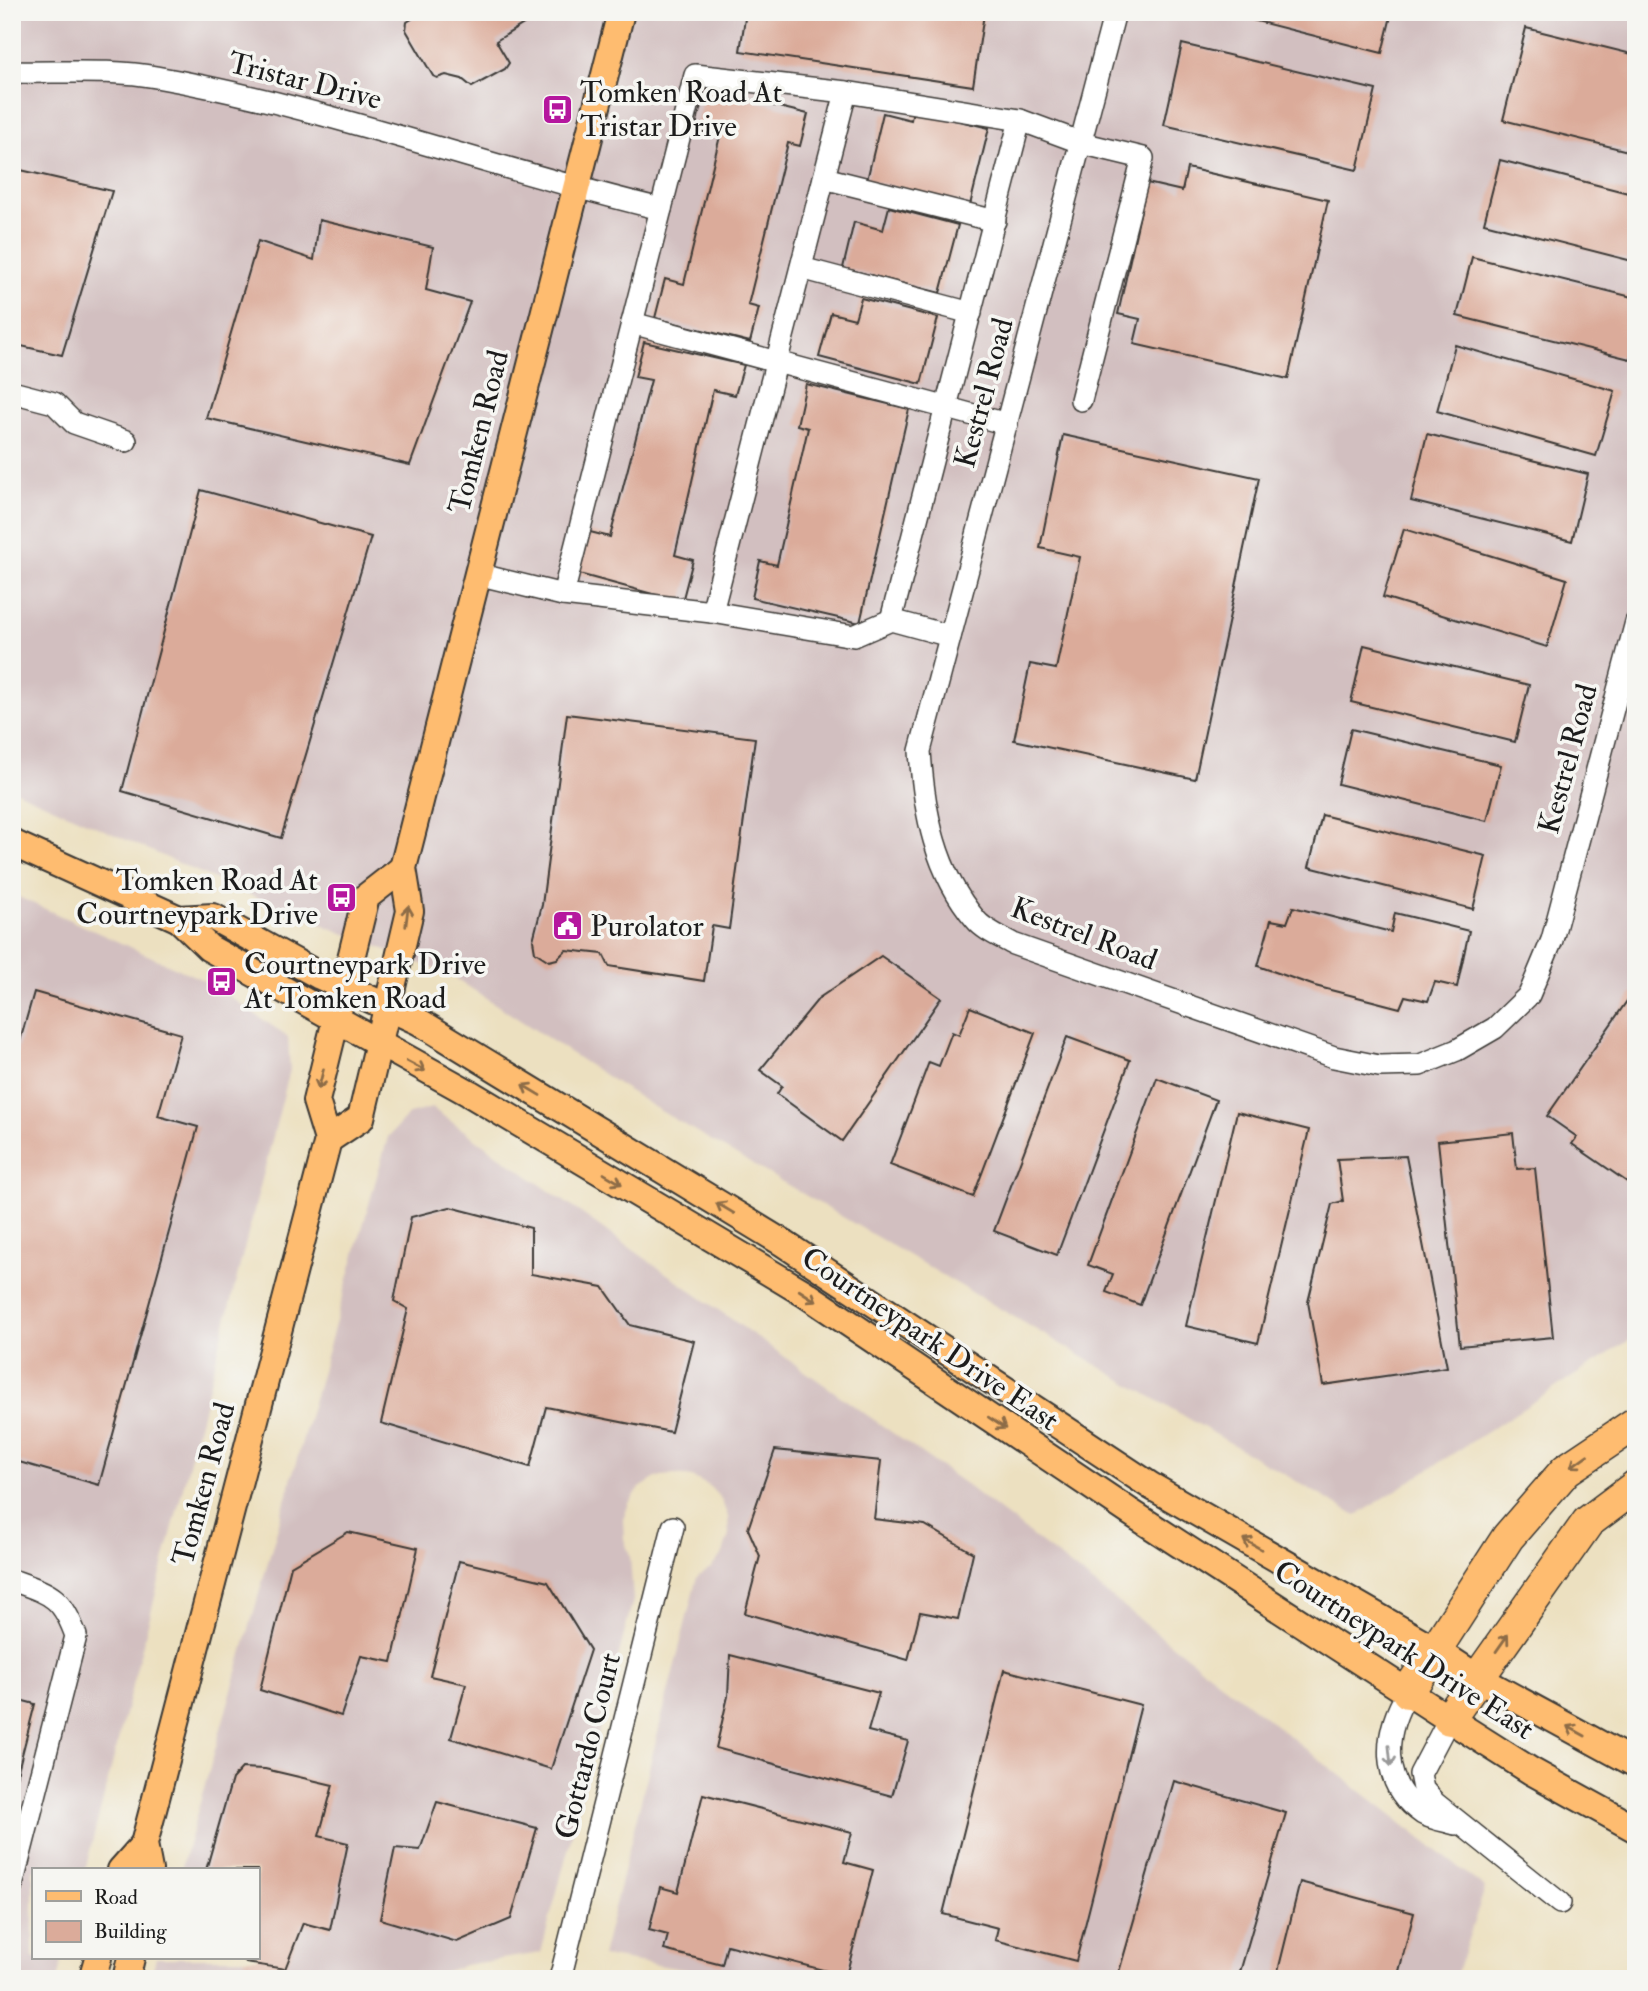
<svg xmlns="http://www.w3.org/2000/svg" width="1648" height="1991" viewBox="0 0 1648 1991" font-family="'IM FELL Double Pica',serif">
<rect width="100%" height="100%" fill="#f6f6f2"/>
<filter id="ink" filterUnits="userSpaceOnUse"><feTurbulence type="fractalNoise" baseFrequency=".0143" numOctaves="2"/><feDisplacementMap in="SourceGraphic" scale="14" xChannelSelector="R" yChannelSelector="G"/><feConvolveMatrix kernelMatrix="1 2 1 2 8 2 1 2 1" color-interpolation-filters="sRGB"/></filter>
<filter id="wash" filterUnits="userSpaceOnUse"><feTurbulence type="fractalNoise" baseFrequency=".00686" numOctaves="4" result="noise"/><feDisplacementMap in="SourceGraphic" scale="28" xChannelSelector="R" yChannelSelector="G"/><feGaussianBlur stdDeviation="1.57" result="paint"/><feColorMatrix in="noise" values="0 0 0 0 0 0 0 0 0 0 0 0 0 0 0 0 0 1.4 0 .05"/><feComposite in="paint" operator="in"/></filter>
<g filter="url(#wash)">
<rect width="100%" height="100%" fill="#ece0c0"/>
<!-- industrial -->
<g fill="#d2bfc0">
<path d="M12,12H1636V1336L1356,1516L652,1106L452,976L275,906L12,789Z"/>
<path d="M12,894L212,984L288,1037L290,1070L85,1870H33V1958H63L57,1979H12Z"/>
<path d="M432,1108L965,1484L1485,1888L1455,1979H743L602,1956L697,1577L712,1567L723,1553L729,1535L728,1517L721,1499L709,1486L692,1477L674,1475L656,1478L640,1488L629,1503L623,1520L624,1539L630,1556L633,1600L541,1953L464,1965L424,1979H150L156,1958H257V1870H181L388,1137L409,1114Z"/>
</g>
<g id="blocks">
<!-- building -->
<g fill="#dbab9a">
<path d="M423,12H543L496,41L509,63L505,69L472,87L462,79L446,75L437,78L433,76L406,30L407,22Z"/>
<path d="M746,12L984,14L973,86L740,51Z"/>
<path d="M1221,12H1392L1382,53Z"/>
<path d="M1526,28L1636,55V153L1503,120Z"/>
<path d="M1182,44L1376,90L1357,170L1164,125Z"/>
<path d="M705,89L808,114L800,146L788,143L748,305L759,308L750,342L655,318L665,279L684,284L720,136L695,130Z"/>
<path d="M913,110L989,128L970,205L867,180L883,113L911,120Z"/>
<path d="M1500,160L1636,195V262L1484,223Z"/>
<path d="M12,168L112,191L62,355L12,344Z"/>
<path d="M1187,168L1328,200L1288,379L1134,344L1140,319L1118,314L1147,183L1182,191Z"/>
<path d="M889,207L958,225L940,293L843,268L854,222L883,230Z"/>
<path d="M319,220L433,247L426,290L470,302L410,465L206,418L258,241L314,260Z"/>
<path d="M1472,257L1636,298V337L1630,359L1457,316Z"/>
<path d="M861,298L938,318L921,384L819,357L831,313L855,319Z"/>
<path d="M644,342L744,365L735,395L713,390L675,555L693,560L682,602L579,574L590,532L610,537L651,380L635,377Z"/>
<path d="M1455,345L1615,391L1596,456L1437,411Z"/>
<path d="M806,384L909,409L860,623L752,598L760,561L777,565L808,428L797,425Z"/>
<path d="M1427,434L1588,474L1572,541L1411,501Z"/>
<path d="M1063,435L1259,478L1195,779L1014,740L1030,664L1056,669L1080,557L1040,548Z"/>
<path d="M201,490L371,537L281,838L122,791Z"/>
<path d="M1404,529L1567,579L1547,647L1383,597Z"/>
<path d="M1364,645L1529,685L1515,742L1351,702Z"/>
<path d="M567,714L755,738L729,929L712,926L704,981L609,966L603,954L566,950L557,959L549,961L535,952L533,940L542,905Z"/>
<path d="M1351,729L1501,765L1487,821L1338,784Z"/>
<path d="M1322,815L1486,856L1473,909L1309,867Z"/>
<path d="M1293,907L1391,932L1395,913L1469,931L1457,987L1435,982L1428,1001L1405,996L1400,1008L1315,986L1258,966L1271,920L1287,923Z"/>
<path d="M881,956L941,998L842,1141L777,1094L782,1086L760,1070L819,998Z"/>
<path d="M1636,988V1188L1572,1144L1577,1137L1547,1116Z"/>
<path d="M34,992L181,1034L158,1116L198,1127L99,1485L12,1460V1069Z"/>
<path d="M970,1007L1035,1033L973,1197L890,1165L929,1062L939,1066L952,1032L959,1035Z"/>
<path d="M1067,1037L1130,1060L1057,1255L994,1231Z"/>
<path d="M1157,1078L1216,1100L1140,1305L1106,1292L1113,1274L1088,1265Z"/>
<path d="M1237,1112L1309,1130L1258,1343L1186,1326Z"/>
<path d="M1513,1133L1517,1169L1535,1168L1553,1337L1460,1346L1438,1141Z"/>
<path d="M1406,1156L1447,1367L1323,1385L1308,1302L1332,1204L1343,1201L1337,1159Z"/>
<path d="M450,1207L531,1228V1274L603,1287L630,1325L694,1341L671,1432L546,1407L530,1467L381,1423L408,1309L394,1301L411,1217Z"/>
<path d="M775,1450L881,1461L874,1519L925,1525L973,1553L958,1619L920,1612L908,1660L745,1613L760,1556L748,1529Z"/>
<path d="M348,1532L418,1548L392,1662L361,1656L341,1716L260,1690L291,1566Z"/>
<path d="M459,1561L548,1582L590,1650L551,1769L451,1738L466,1684L430,1676Z"/>
<path d="M730,1655L879,1693L868,1731L908,1741L892,1796L716,1748L728,1696Z"/>
<path d="M1004,1670L1141,1705L1076,1961L995,1940L998,1928L943,1914Z"/>
<path d="M12,1698L35,1704L13,1790H12Z"/>
<path d="M242,1768L265,1769L333,1785L319,1836L348,1843L330,1930L303,1923L285,1969L246,1963L243,1958H257V1870H206L232,1779Z"/>
<path d="M1174,1781L1286,1813L1238,1979H1117Z"/>
<path d="M703,1794L852,1832L844,1862L873,1870L846,1976L727,1945L722,1965L664,1950L668,1935L649,1930L660,1887L678,1892Z"/>
<path d="M437,1802L537,1828L511,1919L457,1942L380,1919L395,1848L420,1850Z"/>
<path d="M1300,1882L1414,1913L1397,1979H1276Z"/>
</g>
</g>
</g>
<g filter="url(#ink)">
<use href="#blocks" fill-opacity="0" stroke="#3b3935" stroke-width="2"/>
<g fill="none" stroke-linecap="round" stroke-linejoin="round">
<defs>
<g id="minor">
<path d="M1115,12L920,751C924,812 935,872 976,920C984,930 1001,937 1013,944L1334,1057L1379,1066L1420,1065L1457,1050L1495,1028L1529,995L1552,940L1636,622"/>
<path d="M12,72C55,73 115,69 156,77C328,107 492,169 661,209"/>
<path d="M824,178L995,221"/>
<path d="M801,268L971,313"/>
<path d="M632,323L1007,424"/>
<path d="M12,392L54,403L74,423L126,441"/>
<path d="M477,574L563,595L712,612L854,636L891,620L950,636"/>
<path d="M563,595L695,75L846,92L1020,120L1085,144L1143,158L1081,400"/>
<path d="M712,612L846,92"/>
<path d="M891,620L1020,120"/>
<path d="M12,1580C51,1594 62,1596 76,1636L12,1886"/>
<path d="M1408,1692C1383,1733 1379,1784 1423,1814C1432,1819 1445,1821 1455,1824"/>
<path d="M1449,1719L1420,1774L1423,1789L1435,1803L1560,1903"/>
<path d="M560,1979L673,1527"/>
</g>
<g id="major">
<path d="M12,843L179,919L209,948L469,1093L804,1293L1130,1512L1449,1719L1531,1771L1636,1829"/>
<path d="M179,919L213,917L320,976L418,1021L783,1243L1151,1486L1434,1649L1478,1678L1636,1764"/>
<path d="M328,1140L361,1118L410,911L403,868L621,12"/>
<path d="M121,1870L144,1844"/>
<path d="M149,1870L144,1844L328,1140L316,1101L366,897L403,868"/>
<path d="M92,1979L98,1958"/>
<path d="M126,1979L131,1958"/>
</g>
<g id="highway">
<path d="M1408,1692L1508,1537L1566,1470L1636,1423"/>
<path d="M1449,1719L1588,1522L1636,1486"/>
</g>
</defs>
<!-- minor casing -->
<use href="#minor" stroke="#3b3935" stroke-width="24"/>
<!-- major casing -->
<use href="#major" stroke="#3b3935" stroke-width="30"/>
<!-- highway casing -->
<use href="#highway" stroke="#3b3935" stroke-width="35"/>
<!-- minor -->
<use href="#minor" stroke="#fff" stroke-width="21"/>
<!-- major -->
<use href="#major" stroke="#febc70" stroke-width="26"/>
<!-- highway -->
<use href="#highway" stroke="#febc70" stroke-width="32"/>
</g>
<!-- one-way arrows -->
<defs><path id="oneway-shaft" d="M-6 0H5M1.5-3L5.5 0L1.5 3" fill="none" stroke-width="1.6" stroke-linecap="round" stroke-linejoin="round" transform="scale(1.75)"/></defs>
<g stroke="#8d6c46">
<use href="#oneway-shaft" transform="translate(407 916) rotate(-83)"/>
<use href="#oneway-shaft" transform="translate(416 1066) rotate(28)"/>
<use href="#oneway-shaft" transform="translate(321 1079) rotate(104)"/>
<use href="#oneway-shaft" transform="translate(531 1090) rotate(-149)"/>
<use href="#oneway-shaft" transform="translate(613 1179) rotate(31)"/>
<use href="#oneway-shaft" transform="translate(725 1208) rotate(-149)"/>
<use href="#oneway-shaft" transform="translate(808 1296) rotate(33)"/>
<use href="#oneway-shaft" transform="translate(997 1423) rotate(34)"/>
<use href="#oneway-shaft" transform="translate(1579 1461) rotate(144)"/>
<use href="#oneway-shaft" transform="translate(1252 1544) rotate(-150)"/>
<use href="#oneway-shaft" transform="translate(1502 1643) rotate(-55)"/>
<use href="#oneway-shaft" transform="translate(1576 1731) rotate(-151)"/>
</g>
<use stroke="#999" href="#oneway-shaft" transform="translate(1390 1756) rotate(84)"/>
</g>
<!-- icons -->
<defs>
<symbol id="bus-square" viewBox="-11 -11 22 22"><rect x="-9" y="-9" width="18" height="18" rx="4" fill="#b5179e" stroke="#f6f6f2"/><path d="M-5-6H5V4H4V6H2V4H-2V6H-4V4H-5ZM-3.5-4V0h7V-4ZM-3.5 1.2v1.5H-2V1.2ZM2 1.2v1.5H3.5V1.2Z" fill="#fff"/></symbol>
<symbol id="civic-square" viewBox="-11 -11 22 22"><rect x="-9" y="-9" width="18" height="18" rx="4" fill="#b5179e" stroke="#f6f6f2"/><path d="M-.6-6.5H3V-4.5H.6V-3L4-1V1h2V6H-6V1h2V-1L-.6-3ZM-1.2 2.5V6h2.4V2.5Z" fill="#fff"/></symbol>
</defs>
<g fill-rule="evenodd">
<use href="#bus-square" x="540" y="92" width="35" height="35"/>
<use href="#bus-square" x="324" y="880" width="35" height="35"/>
<use href="#civic-square" x="550" y="908" width="35" height="35"/>
<use href="#bus-square" x="204" y="964" width="35" height="35"/>
</g>
<g text-anchor="middle" dominant-baseline="central" stroke-width="7" stroke-linejoin="round" paint-order="stroke">
<!-- street labels -->
<g font-size="30" fill="#1c1c1c" stroke="#f6f6f2">
<text transform="translate(305 81) rotate(14)">Tristar Drive</text>
<text transform="translate(984 393) rotate(-75)">Kestrel Road</text>
<text transform="translate(479 432) rotate(-76)">Tomken Road</text>
<text transform="translate(1568 759) rotate(-75)">Kestrel Road</text>
<text transform="translate(1084 934) rotate(21)">Kestrel Road</text>
<text transform="translate(930 1339) rotate(34)">Courtneypark Drive East</text>
<text transform="translate(204 1484) rotate(-75)">Tomken Road</text>
<text transform="translate(1404 1650) rotate(33)">Courtneypark Drive East</text>
<text transform="translate(588 1746) rotate(-76)">Gottardo Court</text>
</g>
<!-- poi labels -->
<g font-size="30" fill="#1c1c1c" stroke="#f6f6f2" text-anchor="start">
<text x="580" y="92">Tomken Road At<tspan x="580" dy="34">Tristar Drive</tspan></text>
<text x="318" y="880" text-anchor="end">Tomken Road At<tspan x="318" dy="34">Courtneypark Drive</tspan></text>
<text x="590" y="926">Purolator</text>
<text x="244" y="964">Courtneypark Drive<tspan x="244" dy="34">At Tomken Road</tspan></text>
</g>
</g>
<!-- margin -->
<rect width="1648" height="1991" fill="none" stroke="#f6f6f2" stroke-width="42"/>
<!-- legend -->
<rect x="32" y="1868" width="228" height="91" fill="#f6f6f2" stroke="#9f9f9c" stroke-width="2"/>
<rect x="46" y="1891" width="35" height="10" fill="#febc70" stroke="#9f9f9c" stroke-width="2"/>
<text x="94" y="1904" font-size="21" fill="#1c1c1c">Road</text>
<rect x="46" y="1921" width="35" height="21" fill="#dbab9a" stroke="#9f9f9c" stroke-width="2"/>
<text x="94" y="1938" font-size="21" fill="#1c1c1c">Building</text>
</svg>
